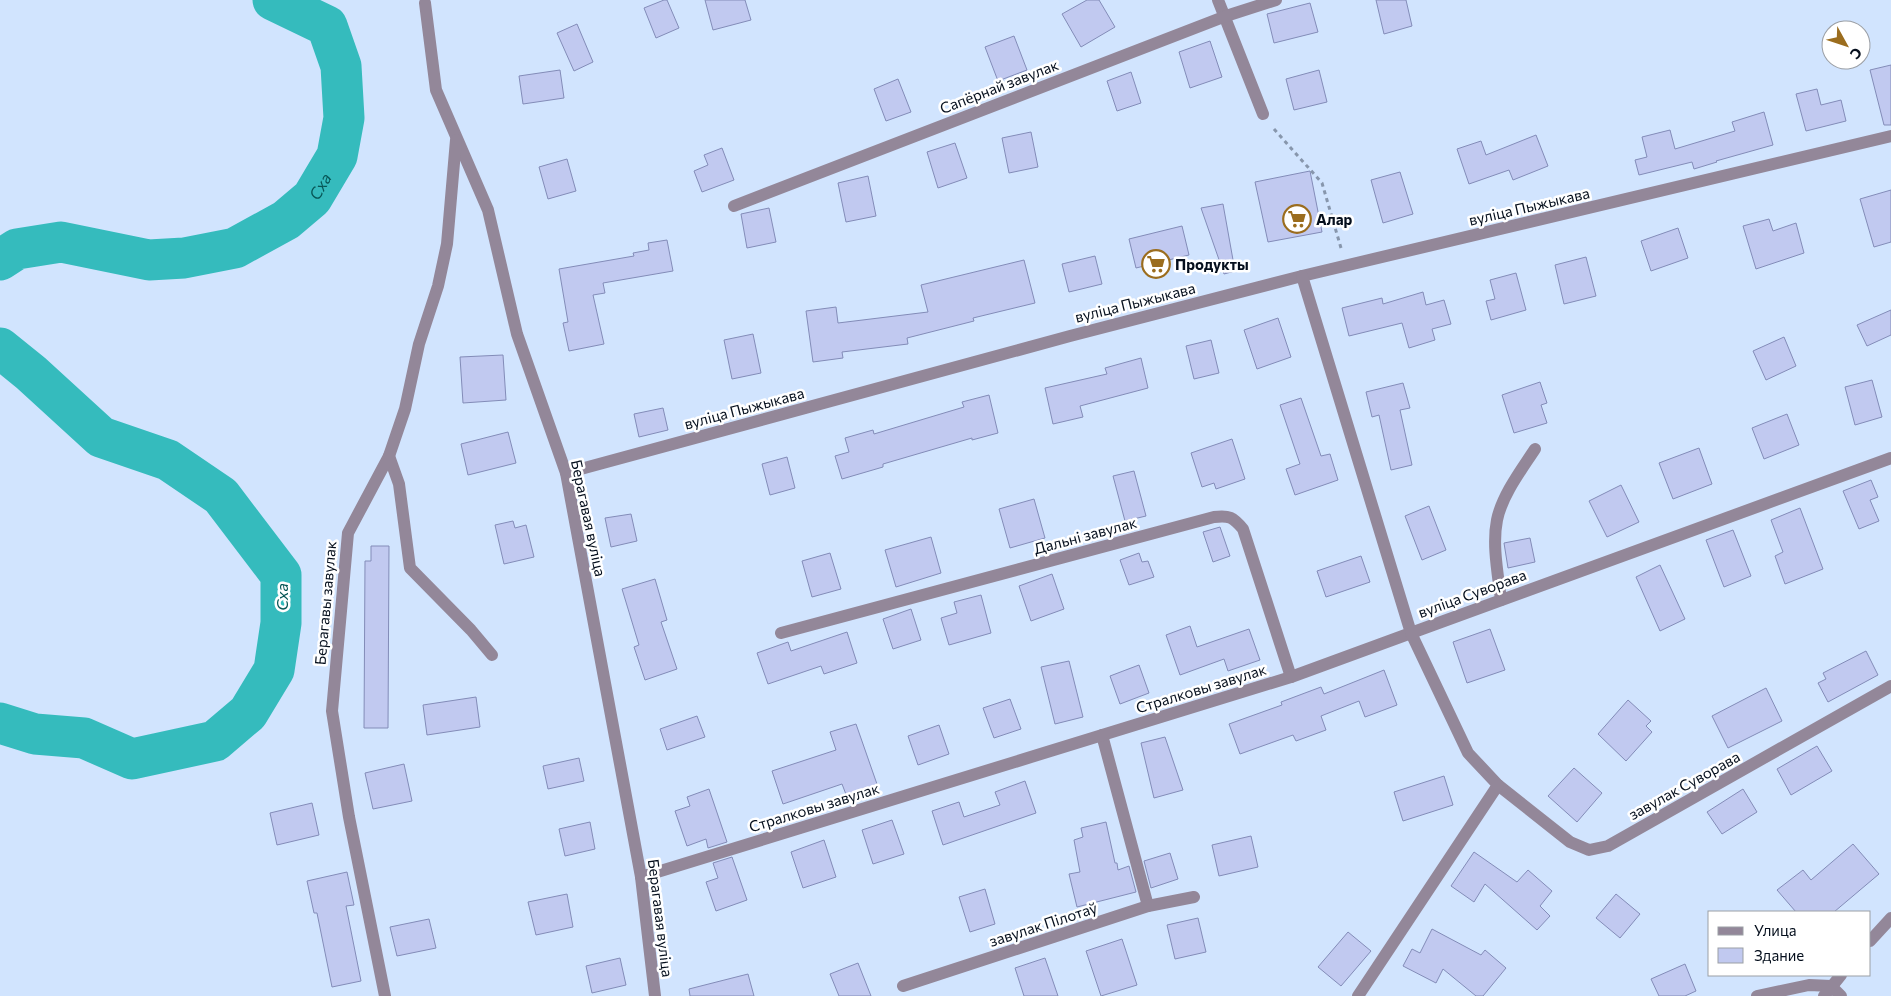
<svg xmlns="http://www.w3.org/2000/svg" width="1891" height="996" viewBox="0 0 1891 996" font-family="Commissioner,sans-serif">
<rect width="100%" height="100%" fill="#d1e4fe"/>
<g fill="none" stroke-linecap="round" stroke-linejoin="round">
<!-- river -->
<g stroke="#35bbbd" stroke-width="41">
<path id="s1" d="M0,260L17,249L61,242L149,260L184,258L235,248L286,220L312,198L337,156L344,118L341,66L327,26L273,0"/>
<path d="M0,348L31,373L101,437L168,460L221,496L281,575V623L274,670L248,713L215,741L132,759L84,738L35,734L0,723"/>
</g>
</g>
<!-- building -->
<g fill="#c1c9f0" stroke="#838cb8">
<path d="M664,0H667L679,28L656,38L644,8Z"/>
<path d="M705,0H745L751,20L713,30Z"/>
<path d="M1087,0H1099L1115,27L1081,47L1062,14Z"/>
<path d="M1376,0H1406L1412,26L1384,34Z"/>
<path d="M1310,3L1318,32L1274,43L1267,14Z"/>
<path d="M577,24L593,62L574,71L557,33Z"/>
<path d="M1014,36L1027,70L998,81L985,47Z"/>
<path d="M1210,41L1222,77L1190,88L1179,52Z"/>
<path d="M1891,65V125H1884L1870,70Z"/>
<path d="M560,70L564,98L523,104L519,76Z"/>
<path d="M1319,70L1327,102L1294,110L1286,79Z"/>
<path d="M1131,72L1141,103L1117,111L1107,81Z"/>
<path d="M898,79L911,112L886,121L874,89Z"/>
<path d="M1817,89L1821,105L1841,100L1846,121L1806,131L1796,94Z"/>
<path d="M1764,112L1773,145L1716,161L1717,162L1694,169L1692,162L1639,175L1635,160L1647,157L1642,137L1670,130L1675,149L1735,131L1732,122Z"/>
<path d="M1031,132L1038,167L1009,173L1002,138Z"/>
<path d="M1536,135L1548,166L1513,180L1509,170L1469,184L1457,149L1481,141L1486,155Z"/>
<path d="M955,143L967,178L938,188L927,152Z"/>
<path d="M722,148L734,180L702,192L694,171L708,165L704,155Z"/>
<path d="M567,159L576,191L548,199L539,167Z"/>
<path d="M1310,171L1322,232L1268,242L1255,182Z"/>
<path d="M1400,172L1413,214L1383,223L1371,180Z"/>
<path d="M868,176L876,216L846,222L838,183Z"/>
<path d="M1891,190V242L1874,247L1860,199Z"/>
<path d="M1223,204L1235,271L1224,274L1201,208Z"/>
<path d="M769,208L776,242L747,248L741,214Z"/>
<path d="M1769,219L1773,231L1796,223L1804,253L1756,269L1743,226Z"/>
<path d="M1182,226L1189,255L1136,268L1129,239Z"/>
<path d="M1678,228L1688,258L1651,271L1641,241Z"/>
<path d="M667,240L673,271L603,283L605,293L593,295L604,344L569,351L563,323L568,322L559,269L634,256L633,253L649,250L648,243Z"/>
<path d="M1095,256L1102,284L1069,292L1062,264Z"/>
<path d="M1586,257L1596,296L1564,304L1555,265Z"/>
<path d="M1024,260L1035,303L973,318L974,321L907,338L908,344L842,352L843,358L813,362L806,311L836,307L838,323L928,312L921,285Z"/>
<path d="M1516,273L1526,310L1491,320L1486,301L1495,299L1490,280Z"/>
<path d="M1423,292L1426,305L1444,300L1451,324L1432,329L1435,340L1409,348L1402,323L1349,336L1342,308L1382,298L1383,304Z"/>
<path d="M1891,310V335L1867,346L1857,325Z"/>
<path d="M1278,318L1291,357L1257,369L1244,330Z"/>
<path d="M753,334L761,373L732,379L724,340Z"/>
<path d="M1784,337L1796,366L1766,380L1753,351Z"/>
<path d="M1211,340L1219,373L1194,379L1186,346Z"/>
<path d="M503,355L506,400L463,403L460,357Z"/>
<path d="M1141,358L1148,388L1080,406L1083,417L1053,424L1045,388L1107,374L1105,368Z"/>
<path d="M1872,380L1882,417L1855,425L1845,387Z"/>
<path d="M1540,382L1547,403L1541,405L1547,423L1514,433L1502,395Z"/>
<path d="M1403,383L1410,408L1400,410L1412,465L1391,470L1379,415L1372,417L1366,392Z"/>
<path d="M989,395L998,433L972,440V438L883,464V467L842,479L835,456L849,452L845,438L873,430L874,434L964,407L962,402Z"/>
<path d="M1301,398L1321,456L1330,454L1338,480L1295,495L1286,469L1300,464L1280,405Z"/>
<path d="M663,408L668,430L639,437L634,414Z"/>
<path d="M1787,414L1799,445L1764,459L1752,428Z"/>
<path d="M508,432L516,463L468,475L461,444Z"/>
<path d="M1232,439L1245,479L1216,489L1214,483L1202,487L1191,453Z"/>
<path d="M1699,448L1712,484L1673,499L1659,463Z"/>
<path d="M787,457L795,488L770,495L762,464Z"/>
<path d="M1134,471L1146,516L1125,521L1113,476Z"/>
<path d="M1871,480L1878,497L1870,500L1879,521L1859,529L1843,491Z"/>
<path d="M1621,485L1639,522L1607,537L1589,501Z"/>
<path d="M1034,499L1045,538L1010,548L999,509Z"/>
<path d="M1429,506L1446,550L1422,560L1405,516Z"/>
<path d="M1800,508L1823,569L1785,584L1775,556L1783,552L1771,520Z"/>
<path d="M631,514L637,541L611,547L605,518Z"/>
<path d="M513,521L515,528L526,525L534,557L504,564L495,525Z"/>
<path d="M1220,527L1230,556L1213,562L1203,532Z"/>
<path d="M1733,530L1751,576L1724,587L1706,540Z"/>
<path d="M931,537L941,573L896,587L885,550Z"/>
<path d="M1530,538L1535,562L1508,568L1504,543Z"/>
<path d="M371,546H389L388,728H364L365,561H371Z"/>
<path d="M830,553L841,589L812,597L802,561Z"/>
<path d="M1139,553L1142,562L1148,561L1154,577L1129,585L1120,560Z"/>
<path d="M1361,556L1370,582L1326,597L1317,571Z"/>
<path d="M1660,565L1685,619L1660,631L1636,577Z"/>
<path d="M1052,574L1064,609L1031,621L1019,586Z"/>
<path d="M655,579L667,620L661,622L677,669L645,680L634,647L639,645L622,589Z"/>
<path d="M981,595L991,633L949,645L941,618L957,613L954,602Z"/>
<path d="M911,609L921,640L893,649L883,619Z"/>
<path d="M1190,626L1197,647L1249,629L1260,660L1228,671L1224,659L1180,675L1166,635Z"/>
<path d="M1490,629L1505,670L1467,683L1453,642Z"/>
<path d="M847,632L857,663L824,674L821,666L768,684L757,653L788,642L791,651Z"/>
<path d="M1866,651L1878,675L1828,702L1818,683L1826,679L1823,673Z"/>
<path d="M1069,661L1083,717L1055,724L1041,667Z"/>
<path d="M1139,665L1149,693L1120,704L1110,676Z"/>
<path d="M1384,670L1397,705L1365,717L1359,701L1321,716L1326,730L1296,741L1293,735L1240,754L1229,724L1282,705L1281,702L1321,687L1324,694Z"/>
<path d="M1766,688L1782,721L1728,748L1712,716Z"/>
<path d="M476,697L480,727L427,735L423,705Z"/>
<path d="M1010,699L1021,729L994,738L983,708Z"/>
<path d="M1628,700L1651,721L1646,726L1652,732L1626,761L1598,734Z"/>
<path d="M697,716L705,737L667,750L660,729Z"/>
<path d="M856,724L878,787L847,797L842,784L783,804L772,771L836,750L830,732Z"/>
<path d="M939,725L949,754L918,765L908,736Z"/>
<path d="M1165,737L1183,790L1154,798L1141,743Z"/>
<path d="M1817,746L1832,771L1791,795L1777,769Z"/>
<path d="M579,758L584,781L548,789L543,766Z"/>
<path d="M404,764L412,801L373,809L365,773Z"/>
<path d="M1574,768L1602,793L1577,822L1548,796Z"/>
<path d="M1444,776L1453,805L1403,821L1394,792Z"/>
<path d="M1025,781L1036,813L943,845L932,811L959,802L964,817L1000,805L995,792Z"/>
<path d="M709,789L727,842L708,848L706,839L687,846L675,811L690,806L687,797Z"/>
<path d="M1743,789L1757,812L1722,834L1707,812Z"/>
<path d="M312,803L319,835L277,845L270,813Z"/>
<path d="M892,820L904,854L873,864L862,830Z"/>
<path d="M590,822L595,849L565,856L559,829Z"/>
<path d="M1106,822L1115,863H1117L1118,870L1129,866L1136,892L1077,907L1069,874L1080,872L1074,840L1083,837L1081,828Z"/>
<path d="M1251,836L1258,867L1219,876L1212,845Z"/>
<path d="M824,840L836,877L803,888L791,852Z"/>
<path d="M1853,844L1879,874L1834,912H1796L1777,890L1803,870L1811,880Z"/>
<path d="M1474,852L1517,882L1528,870L1552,891L1540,906L1550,916L1537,930L1485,884L1474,902L1451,886Z"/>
<path d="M1170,853L1178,879L1151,888L1144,861Z"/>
<path d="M732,857L747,900L716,911L706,882L718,878L713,863Z"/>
<path d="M347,872L354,905L346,906L361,981L332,987L317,913H314L307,881Z"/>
<path d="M985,889L995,924L970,932L959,897Z"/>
<path d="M567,894L573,927L536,935L528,902Z"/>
<path d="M1616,894L1640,914L1620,938L1596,918Z"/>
<path d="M1198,918L1206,952L1175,959L1167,925Z"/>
<path d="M429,919L436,948L397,956L390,927Z"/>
<path d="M1432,929L1481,955L1485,950L1506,968L1483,996H1476L1443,969L1436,983L1403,966L1412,949L1420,953Z"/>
<path d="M1348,932L1371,951L1341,986L1318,967Z"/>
<path d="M1122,939L1137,985L1101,996L1086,951Z"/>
<path d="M620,958L626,985L592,993L586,966Z"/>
<path d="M1045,958L1058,996H1024L1015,968Z"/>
<path d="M858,963L871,996H839L830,974Z"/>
<path d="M1685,964L1696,991L1685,996H1659L1651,979Z"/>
<path d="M748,974L754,996H690L689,989Z"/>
</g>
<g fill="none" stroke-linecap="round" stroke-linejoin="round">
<!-- path -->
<path stroke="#8796ac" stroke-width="3" stroke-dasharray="4 4" stroke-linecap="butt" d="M1274,129L1322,183L1341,248"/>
<!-- minor -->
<g stroke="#938799" stroke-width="12">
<path d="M1218,0L1263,114"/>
<path d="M425,3L436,90L488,210L517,334L566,473L641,877L655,996"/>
<path d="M734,206L1226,16L1276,0"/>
<path d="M389,456L399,484L410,568L471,630L492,655"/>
<path d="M566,473L1070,336L1302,276L1891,136"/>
<path d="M1501,600C1498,574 1492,545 1497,520C1502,495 1522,469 1535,449"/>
<path d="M781,633L1214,517C1229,515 1233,517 1243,529L1291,677"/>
<path d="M1102,735L1148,906"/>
<path d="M1498,785L1570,842L1589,850L1608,846L1891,686"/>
<path d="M641,877L1291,677L1411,633L1302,276"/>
<path d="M1870,941L1891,918"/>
<path d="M903,986L1148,906L1194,897"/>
<path d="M385,996L349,817L332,711L348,533L389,456L405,409L419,344L438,286L447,244L456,140"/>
<path d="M1358,996L1498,785L1468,753L1411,633L1891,458"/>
<path d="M1757,996L1809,985L1831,986L1841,996"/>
<path d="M1824,996L1841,975"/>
</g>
</g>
<!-- icons -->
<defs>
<symbol id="supermarket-ring" viewBox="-11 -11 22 22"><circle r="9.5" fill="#fff" stroke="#9b6d1e" stroke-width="1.5"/><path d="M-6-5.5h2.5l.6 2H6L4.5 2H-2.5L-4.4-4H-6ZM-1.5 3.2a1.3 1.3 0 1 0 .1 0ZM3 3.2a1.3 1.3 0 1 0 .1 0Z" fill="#9b6d1e"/></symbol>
</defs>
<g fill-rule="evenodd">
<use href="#supermarket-ring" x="1281" y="203" width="32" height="32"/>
<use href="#supermarket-ring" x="1140" y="248" width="32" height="32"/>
</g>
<g text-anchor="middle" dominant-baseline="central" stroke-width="5" stroke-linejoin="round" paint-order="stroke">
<!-- street labels -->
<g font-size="15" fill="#050f1d" stroke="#fff">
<text transform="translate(999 86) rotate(-21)">Сапёрнай завулак</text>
<text transform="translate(1529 206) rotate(-13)">вуліца Пыжыкава</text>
<text transform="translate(1135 302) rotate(-14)">вуліца Пыжыкава</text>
<text transform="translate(744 408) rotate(-15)">вуліца Пыжыкава</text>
<text transform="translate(589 518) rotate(78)">Берагавая вуліца</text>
<text transform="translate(1085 535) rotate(-15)">Дальні завулак</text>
<text transform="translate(1472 593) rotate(-20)">вуліца Суворава</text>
<text transform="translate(325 603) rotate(-85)">Берагавы завулак</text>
<text transform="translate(1201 688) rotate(-17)">Стралковы завулак</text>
<text transform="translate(1684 785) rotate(-29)">завулак Суворава</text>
<text transform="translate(814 807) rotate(-17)">Стралковы завулак</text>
<text transform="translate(661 918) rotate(83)">Берагавая вуліца</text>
<text transform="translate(1043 924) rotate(-18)">завулак Пілотаў</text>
</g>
<!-- poi labels -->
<g font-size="15" font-weight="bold" fill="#050f1d" stroke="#fff" text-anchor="start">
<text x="1316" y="219">Алар</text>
<text x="1175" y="264">Продукты</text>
</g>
<!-- water labels -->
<g font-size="16" font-style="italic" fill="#075656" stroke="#fff">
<text stroke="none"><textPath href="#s1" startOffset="348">Сха</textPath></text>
<text transform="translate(281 597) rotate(-90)">Сха</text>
</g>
</g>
<!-- legend -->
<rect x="1708" y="911" width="162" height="65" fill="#ffffff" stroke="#9b9fa5"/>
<rect x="1718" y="927" width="25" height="8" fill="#938799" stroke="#9b9fa5"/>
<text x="1754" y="936" font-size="15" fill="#050f1d">Улица</text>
<rect x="1718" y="948" width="25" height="15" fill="#c1c9f0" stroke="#9b9fa5"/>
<text x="1754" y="961" font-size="15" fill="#050f1d">Здание</text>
<!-- north arrow -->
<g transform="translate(1846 45) rotate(130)"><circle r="24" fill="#ffffff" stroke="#9b9fa5"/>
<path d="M0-4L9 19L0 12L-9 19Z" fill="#9b6d1e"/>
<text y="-8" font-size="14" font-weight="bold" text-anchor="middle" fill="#050f1d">С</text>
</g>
</svg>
